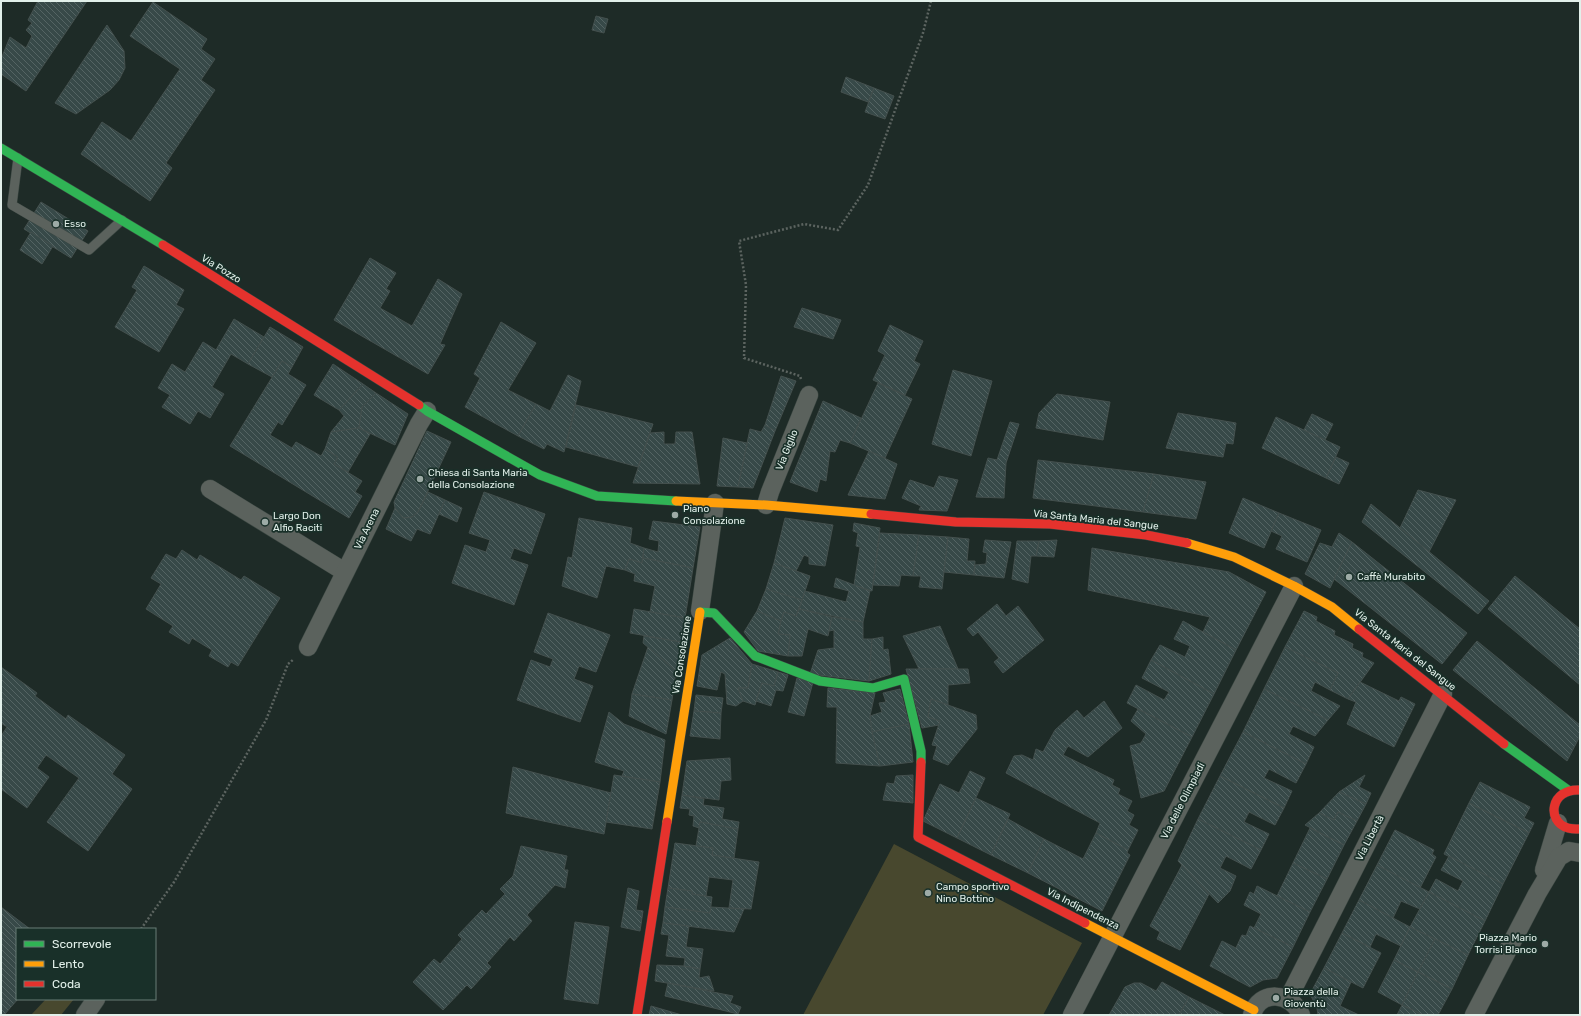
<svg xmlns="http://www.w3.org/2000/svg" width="1581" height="1016" viewBox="0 0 1581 1016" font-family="Rubik,sans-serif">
<defs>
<pattern id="building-back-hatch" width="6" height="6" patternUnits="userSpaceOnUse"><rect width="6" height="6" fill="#374948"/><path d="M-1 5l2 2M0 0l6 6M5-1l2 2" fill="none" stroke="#546463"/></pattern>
</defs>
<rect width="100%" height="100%" fill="#1e2b27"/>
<!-- garden -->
<g fill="#48482e">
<path d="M894,844L1082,943L1043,1015H803Z"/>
<path d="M46,999H74L61,1015H31Z"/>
</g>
<!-- building -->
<g fill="url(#building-back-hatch)" stroke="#44504e">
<path d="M38,1H87L26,91L1,74V59L10,37L26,48L32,36L26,30L32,23L28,20Z"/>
<path d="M153,2L207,39L201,49L215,59L201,80L215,90L166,163L172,168L150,201L81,154L102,122L131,141L180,69L130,36Z"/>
<path d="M596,16L608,19L604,33L592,30Z"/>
<path d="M107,25L124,51L125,68L119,80L110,90L76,114L55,103Z"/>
<path d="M846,77L874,88L868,102L841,92Z"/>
<path d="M874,88L894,96L885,119L865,112Z"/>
<path d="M41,202L88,231L71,258L24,229Z"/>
<path d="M31,232L53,246L42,264L20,250Z"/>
<path d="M370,258L396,273L386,289L390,291L380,308L412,326L438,279L462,294L440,344L445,345L428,374L334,320Z"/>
<path d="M144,266L184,290L176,305L184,309L159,352L115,327L137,290L132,287Z"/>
<path d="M802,308L841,320L833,339L794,327Z"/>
<path d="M234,319L264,337L248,364L231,354L212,387L224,394L210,418L198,411L190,424L162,407L170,395L158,388L172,364L185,372L203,342L216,350Z"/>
<path d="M501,322L536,343L508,390L536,404L518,436L465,407L480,378L474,374Z"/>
<path d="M890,325L923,341L914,361L920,364L905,395L873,380L885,355L878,351Z"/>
<path d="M270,327L303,347L292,367L282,361L272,377L248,364Z"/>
<path d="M282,361L292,367L288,374L306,385L282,425L278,422L270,435L292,448L296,442L321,456L325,449L338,457L334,464L362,481L355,492L362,496L349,518L230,446Z"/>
<path d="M333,364L363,384L339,410L314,395Z"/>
<path d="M953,370L992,381L971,456L932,444Z"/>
<path d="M568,375L581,381L564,452L547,444L544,449L518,436L536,404L550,411Z"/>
<path d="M781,376L796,381L775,431L765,425Z"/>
<path d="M878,383L912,399L885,458L850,443Z"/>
<path d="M363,384L376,393L362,407L359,428L331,432L344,416L339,410Z"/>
<path d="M376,393L408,414L395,445L359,428L362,407Z"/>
<path d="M1057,394L1110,402L1103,440L1036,428L1039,413Z"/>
<path d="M823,401L861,418L850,443L840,440L835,452L830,451L826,481L820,479L817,492L790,482Z"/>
<path d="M576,405L653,424L638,467L566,447Z"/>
<path d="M1178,413L1236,423L1233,444L1226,443L1223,457L1166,448Z"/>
<path d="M1312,414L1333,424L1325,440L1304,430Z"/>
<path d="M1276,417L1340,447L1326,478L1262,448Z"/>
<path d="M1010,422L1019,424L1006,463L1004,498L976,497L988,458L997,460Z"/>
<path d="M765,425L775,431L753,488L738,487L750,429L761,432Z"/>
<path d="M359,428L370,434L348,472L334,464L338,457L325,449L331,432Z"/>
<path d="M427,431L451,442L418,512L412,517L403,518L395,508L394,502Z"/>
<path d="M664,432V444H675L676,432H692L700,484L633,483L650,433Z"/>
<path d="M723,438L747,443L738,487L717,486Z"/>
<path d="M869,451L897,464L885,499L848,495Z"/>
<path d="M1336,457L1349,463L1339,484L1326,478Z"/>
<path d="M1038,460L1154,474L1143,512L1033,498Z"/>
<path d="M1154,474L1206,482L1196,519L1143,512Z"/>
<path d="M939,476L958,480L947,511L919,510L921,506L902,498L910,480L934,488Z"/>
<path d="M1418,490L1456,500L1429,552L1400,528Z"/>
<path d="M428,492L445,500L430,534L417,529L411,541L386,529L395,508L403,518L412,517L418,512Z"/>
<path d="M484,492L545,514L531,554L514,548L510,559L528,565L514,605L452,583L465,545L486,552L490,540L469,533Z"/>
<path d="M1243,498L1279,513L1264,548L1229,533Z"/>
<path d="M445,500L462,508L457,522L439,514Z"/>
<path d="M1371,504L1489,601L1478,614L1362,522Z"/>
<path d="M1279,513L1321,530L1307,562L1276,549L1282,536L1271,531Z"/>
<path d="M579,518L632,528L630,543L644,548L642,563L629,559L625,570L606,566L597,598L562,586L568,557L572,558Z"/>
<path d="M785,518L833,525L825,566L809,564V557L804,555L796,571L774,563Z"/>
<path d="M653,521L700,527L693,568L643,558L644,548L658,552L659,541L649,539Z"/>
<path d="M854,523L880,528L872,591L854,585L860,547L856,546L858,533L853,531Z"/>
<path d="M880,533L919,535L913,576L901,575L899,586L873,585Z"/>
<path d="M1339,533L1352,542L1330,588L1305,574L1320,543L1332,547Z"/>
<path d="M919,535L948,537L942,589L919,587L921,576H913Z"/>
<path d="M948,537L969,539L967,561H975L974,575L944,572Z"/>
<path d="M985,540L1011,542L1004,578L974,575L975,565L986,564L987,553L983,552Z"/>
<path d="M1057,540L1054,557L1036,556L1039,541Z"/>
<path d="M1017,541H1039L1036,556H1031L1028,583L1012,579Z"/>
<path d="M1352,542L1467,633L1442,664L1334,579Z"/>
<path d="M1092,548L1229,572L1266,592L1236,650L1203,632L1210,617L1088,590Z"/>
<path d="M182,550L197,560L200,555L241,580L244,576L280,598L238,666L231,662L228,667L209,656L212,650L192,638L189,644L169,632L173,626L146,609L161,584L151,578L166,554L176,559Z"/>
<path d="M643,558L693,568L685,618L650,612L655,586L634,581L635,574L625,570L629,559L642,563Z"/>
<path d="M774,563L810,576L802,600L766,589Z"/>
<path d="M1515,576L1580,629V685L1488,609Z"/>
<path d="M836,578L870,591L863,622L799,609L805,591L846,602L849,591L834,587Z"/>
<path d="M766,589L802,600L796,616L784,612L781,621L757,611Z"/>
<path d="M997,604L1006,616L1018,606L1044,640L1003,673L994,662L999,658L978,632L973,636L967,629Z"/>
<path d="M634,609L685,618L681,642L630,633Z"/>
<path d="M799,609L832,617L828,636L808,629L802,656H788L790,635L778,634L781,621L784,612L796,616Z"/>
<path d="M757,611L781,621L778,634L790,635L788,656L758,651L744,632Z"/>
<path d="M1304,611L1317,617L1316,621L1335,631L1334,635L1353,644L1352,648L1363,653L1362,657L1374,663L1348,699L1330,690L1338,673L1285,647Z"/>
<path d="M548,613L610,635L596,672L579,666L574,679L593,686L580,722L517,700L531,660L550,667L553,659L534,652Z"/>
<path d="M832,617L863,622V639H872L869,681L810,674L818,650L834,648V630L829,631Z"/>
<path d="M1183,621L1236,650L1214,694L1151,660L1160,645L1185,657L1190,646L1174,639Z"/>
<path d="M940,626L958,669H919L903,636Z"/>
<path d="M644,636L681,642L676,671L643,643Z"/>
<path d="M883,637V650L888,649L891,674L869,681L872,639Z"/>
<path d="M730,638L752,664L748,688H738L743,701L736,706L727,704L725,674L721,672L717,690L697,686L702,655Z"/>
<path d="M1477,641L1580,725V736L1567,761L1453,670Z"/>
<path d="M648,647L676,671L672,700L632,694Z"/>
<path d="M1285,647L1338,673L1330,690L1315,682L1311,691L1340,706L1328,720L1264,689Z"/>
<path d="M1151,660L1214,694L1192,737L1127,703L1136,685L1164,700L1169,692L1142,678Z"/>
<path d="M752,664L778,672L774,686L762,683L755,705L743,701L738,688H748Z"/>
<path d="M1,667L37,693L35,696L66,719L68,715L125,755L112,774L132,789L88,851L47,822L79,778L46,755L37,768L49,777L27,808L1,789V736L7,727L1,723Z"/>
<path d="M906,669H968L970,683L948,685V705L931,699L928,717L940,721L939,725L922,728Z"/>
<path d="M778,672L788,675L783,691L776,690L771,706L756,701L762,683L774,686Z"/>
<path d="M797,678L813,682L804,716L788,712Z"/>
<path d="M1360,682L1399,701L1401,697L1415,704L1394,747L1347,724L1356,702L1348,699Z"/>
<path d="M828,688L875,693L870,716L880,766L836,763L837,707H827Z"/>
<path d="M900,689L909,724L872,732L870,716L882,712L879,703L886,702L883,693Z"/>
<path d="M1264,689L1328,720L1315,736L1293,726L1289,734L1314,747L1306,764L1243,732Z"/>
<path d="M632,694L672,700L666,734L629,716Z"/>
<path d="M696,695L723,698L721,713L694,711Z"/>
<path d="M931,699L976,715L977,729L948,765L933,759L937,746L932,745L940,721L928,717Z"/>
<path d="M1104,701L1122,728L1088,757L1068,746L1063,755L1114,780L1112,785L1120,789L1118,794L1132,801L1127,811L1134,815L1129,825L1138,830L1128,850L1096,833L1100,823L1006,773L1014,756L1022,755L1033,760L1036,749L1043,752L1055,730L1077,710L1084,718Z"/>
<path d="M1138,709L1192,737L1164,791L1141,798L1130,746L1141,743L1146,734L1131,721Z"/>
<path d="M694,711L721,713L720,739L690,736Z"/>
<path d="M609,712L624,724L665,740L660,782L622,776L624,771L595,762Z"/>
<path d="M909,724L913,762L880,766L872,732Z"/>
<path d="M1243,732L1306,764L1296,783L1269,769L1264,778L1292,791L1284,808L1220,776Z"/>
<path d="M730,758L731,780L721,781L719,800L682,795L687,761Z"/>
<path d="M513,767L611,793L604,834L506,813Z"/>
<path d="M970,771L985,778L957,838L923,821L940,784L959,793Z"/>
<path d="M614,775L660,782L652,829L606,822Z"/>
<path d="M913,775V803L883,800L887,783L894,784L896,776Z"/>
<path d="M1365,775L1359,787L1371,793L1366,804L1339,792Z"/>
<path d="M1220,776L1284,808L1275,825L1249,812L1244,822L1269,834L1261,850L1198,819Z"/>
<path d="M1480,782L1530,807L1524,818L1534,823L1529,833L1469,803Z"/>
<path d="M1339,792L1366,804L1357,821L1338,812L1334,820L1319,813Z"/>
<path d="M682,795L704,799L703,805L724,808L722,819L739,822L738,829L700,822L699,828L693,826L694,816L689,815L690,809L680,808Z"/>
<path d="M976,798L1010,814L991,855L957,838Z"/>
<path d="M1469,803L1529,833L1503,884L1444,854Z"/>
<path d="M1338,812L1357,821L1344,845L1305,825L1319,813L1334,820Z"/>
<path d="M1008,819L1044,839L1028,873L991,855Z"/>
<path d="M1198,819L1261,850L1251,869L1226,856L1220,868L1236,876L1230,891L1218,903L1178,861Z"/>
<path d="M700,822L738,829L734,858L712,855L713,848L696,846Z"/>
<path d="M1310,828L1344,845L1327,879L1293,863Z"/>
<path d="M1395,830L1434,850L1432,854L1436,857L1420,888L1377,865Z"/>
<path d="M1096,833L1128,850L1127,853L1130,855L1102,911L1028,873L1044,839L1083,859Z"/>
<path d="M675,843L713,848L712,855L759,862L751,909L729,908L733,880L709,877L706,896L692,894V891L668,888Z"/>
<path d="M521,846L567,856L564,870H568L565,888L555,885L527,915L532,921L514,941L510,937L487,963L491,967L471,989L467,985L443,1010L413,982L434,959L440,964L462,939L458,935L482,910L486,914L505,894L500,889L513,876Z"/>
<path d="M1449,856L1503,884L1485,921L1429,892L1436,879L1458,891L1463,881L1441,870Z"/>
<path d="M1293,863L1327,879L1310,912L1277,896Z"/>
<path d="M1182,865L1209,894L1180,950L1157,939L1160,932L1150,926Z"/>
<path d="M1377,865L1429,892L1420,909L1401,901L1393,918L1359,900Z"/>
<path d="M1257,886L1310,912L1293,947L1254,928L1261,914L1244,905L1250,892L1254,894Z"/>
<path d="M628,888L639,891L636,910L643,911L640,931L621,927Z"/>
<path d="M668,888L692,891V894L712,897L710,913L665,907Z"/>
<path d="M1429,892L1485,921L1468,955L1410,927Z"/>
<path d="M1359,900L1410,927L1401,946L1376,934L1370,947L1342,933Z"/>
<path d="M1,907L30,929H17L18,999L4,1015H1Z"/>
<path d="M665,907L710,913L711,907L744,909L734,932L663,923Z"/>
<path d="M575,922L609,927L598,1004L564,999Z"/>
<path d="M663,923L689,926L686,947L703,949L700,969L684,966L685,958L666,956L669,935L661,934Z"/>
<path d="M1250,926L1293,947L1277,978L1263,980L1250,987L1210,966L1222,941L1236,948L1242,935L1246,936Z"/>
<path d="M1410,927L1435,939L1418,972L1394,960Z"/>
<path d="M1342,933L1381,953L1363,988L1324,968Z"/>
<path d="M1435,939L1468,955L1452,989L1418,972Z"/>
<path d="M1394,960L1418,972L1402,1005L1378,992Z"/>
<path d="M657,965L684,966L700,969L699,978L709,976L714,991L655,981Z"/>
<path d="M1324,968L1351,982L1340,1006L1359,1015H1318L1317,1008L1310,994Z"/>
<path d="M1418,972L1452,989L1438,1015H1423L1402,1005Z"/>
<path d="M1162,982L1189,997L1179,1015H1109L1125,987L1134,983H1141L1156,991Z"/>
<path d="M668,983L733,996L730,1003L741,1007L738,1014L665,996Z"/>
<path d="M1189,997L1225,1015H1179Z"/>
<path d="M1402,1005L1423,1015H1397Z"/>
<path d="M651,1006L682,1015H649Z"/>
</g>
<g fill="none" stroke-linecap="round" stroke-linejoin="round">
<defs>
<path id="lane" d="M18,158L12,205L89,250L122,220"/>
<g id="street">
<path d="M210,489L345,572"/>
<path d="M766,505L770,492L809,395"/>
<path d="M700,611L715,503"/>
<path d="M308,647L419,424L427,411"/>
<path d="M1544,870L1558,823"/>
<path d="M1288,999L1443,694"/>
<path d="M85,1015L96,999"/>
<path d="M1072,1015L1294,586"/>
<path d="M1252,1015C1259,989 1292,992 1301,1015"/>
<path d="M1474,1015L1537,894L1559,857L1569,851L1580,853"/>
</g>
<g id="fast">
<path d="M1,148L163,245"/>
<path d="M419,405L427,411L540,475L597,496L676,501"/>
<path d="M700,612L714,613L755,656L820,681L873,688L904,679L921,751V762"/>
<path d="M1504,744L1568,790"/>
</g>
<g id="slow">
<path d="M676,501L766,505L871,514"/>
<path d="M1187,543L1234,557L1294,586L1332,607L1359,629"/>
<path d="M667,822L700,612"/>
<path d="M1085,923L1254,1010"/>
</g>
<g id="jam">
<path d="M163,245L419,405"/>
<path d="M871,514L956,522L1050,524L1146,535L1187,543"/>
<path d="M1359,629L1504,744"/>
<path d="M921,762L918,837L1085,923"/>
<path d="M1580,790C1550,788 1546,822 1568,828C1571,829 1576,829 1580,829"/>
<path d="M637,1015L667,822"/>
</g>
</defs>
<!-- lane casing -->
<use href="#lane" stroke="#3a4641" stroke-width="10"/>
<!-- street casing -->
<use href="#street" stroke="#3a4641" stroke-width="19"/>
<!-- fast casing -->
<use href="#fast" stroke="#3a4641" stroke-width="10"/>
<!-- slow casing -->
<use href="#slow" stroke="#3a4641" stroke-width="10"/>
<!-- jam casing -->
<use href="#jam" stroke="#3a4641" stroke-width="10"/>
<!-- path -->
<g stroke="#5c6460" stroke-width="2.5" stroke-dasharray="2 2" stroke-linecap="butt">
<path d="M801,379L800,376L744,358L746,285L739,241L804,224L838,230L868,185L923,33L931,1"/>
<path d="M141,929L174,882L266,720L288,664L294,659"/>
</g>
<!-- lane -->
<use href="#lane" stroke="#5b625d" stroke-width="9"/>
<!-- street -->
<use href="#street" stroke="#5b625d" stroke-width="18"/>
<!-- fast -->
<use href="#fast" stroke="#30b455" stroke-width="9"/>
<!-- slow -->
<use href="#slow" stroke="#ff9f0a" stroke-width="9"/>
<!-- jam -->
<use href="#jam" stroke="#e5322d" stroke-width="9"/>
</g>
<!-- markers -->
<g fill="#9daba6" stroke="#193029" stroke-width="1.5">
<circle cx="56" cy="224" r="4"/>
<circle cx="420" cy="479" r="4"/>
<circle cx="675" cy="515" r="4"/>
<circle cx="265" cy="522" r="4"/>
<circle cx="1349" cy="577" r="4"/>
<circle cx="928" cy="893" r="4"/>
<circle cx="1545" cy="944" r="4"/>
<circle cx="1276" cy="998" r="4"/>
</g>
<g text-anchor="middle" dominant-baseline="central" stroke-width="3.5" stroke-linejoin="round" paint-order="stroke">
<!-- poi labels -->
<g font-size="10" fill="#e2f0ea" stroke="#193029" text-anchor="start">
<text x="64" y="224">Esso</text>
<text x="428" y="473">Chiesa di Santa Maria<tspan x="428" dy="12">della Consolazione</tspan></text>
<text x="683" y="509">Piano<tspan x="683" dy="12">Consolazione</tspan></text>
<text x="273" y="516">Largo Don<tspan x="273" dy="12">Alfio Raciti</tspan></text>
<text x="1357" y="577">Caffè Murabito</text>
<text x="936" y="887">Campo sportivo<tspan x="936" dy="12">Nino Bottino</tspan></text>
<text x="1537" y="938" text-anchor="end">Piazza Mario<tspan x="1537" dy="12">Torrisi Blanco</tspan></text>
<text x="1284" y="992">Piazza della<tspan x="1284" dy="12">Gioventù</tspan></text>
</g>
<!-- street labels -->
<g font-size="10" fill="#e2f0ea" stroke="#193029">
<text transform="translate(221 269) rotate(32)">Via Pozzo</text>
<text transform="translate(787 450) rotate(-68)">Via Giglio</text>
<text transform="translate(1096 520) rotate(6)">Via Santa Maria del Sangue</text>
<text transform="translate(367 529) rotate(-64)">Via Arena</text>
<text transform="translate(1405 650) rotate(38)">Via Santa Maria del Sangue</text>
<text transform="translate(682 655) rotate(-81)">Via Consolazione</text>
<text transform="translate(1183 801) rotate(-63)">Via delle Olimpiadi</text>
<text transform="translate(1370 838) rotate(-63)">Via Libertà</text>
<text transform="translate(1083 909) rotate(27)">Via Indipendenza</text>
</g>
</g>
<!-- border -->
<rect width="1581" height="1016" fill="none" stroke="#e2f0ea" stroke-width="4"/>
<!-- legend -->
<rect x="16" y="928" width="140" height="72" fill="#193029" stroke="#697d76"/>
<rect x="24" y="941" width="20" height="6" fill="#30b455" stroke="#697d76"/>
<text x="52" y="948" font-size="12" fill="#e2f0ea">Scorrevole</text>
<rect x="24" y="961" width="20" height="6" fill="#ff9f0a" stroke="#697d76"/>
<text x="52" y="968" font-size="12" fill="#e2f0ea">Lento</text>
<rect x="24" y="981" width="20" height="6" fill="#e5322d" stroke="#697d76"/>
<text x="52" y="988" font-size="12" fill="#e2f0ea">Coda</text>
</svg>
